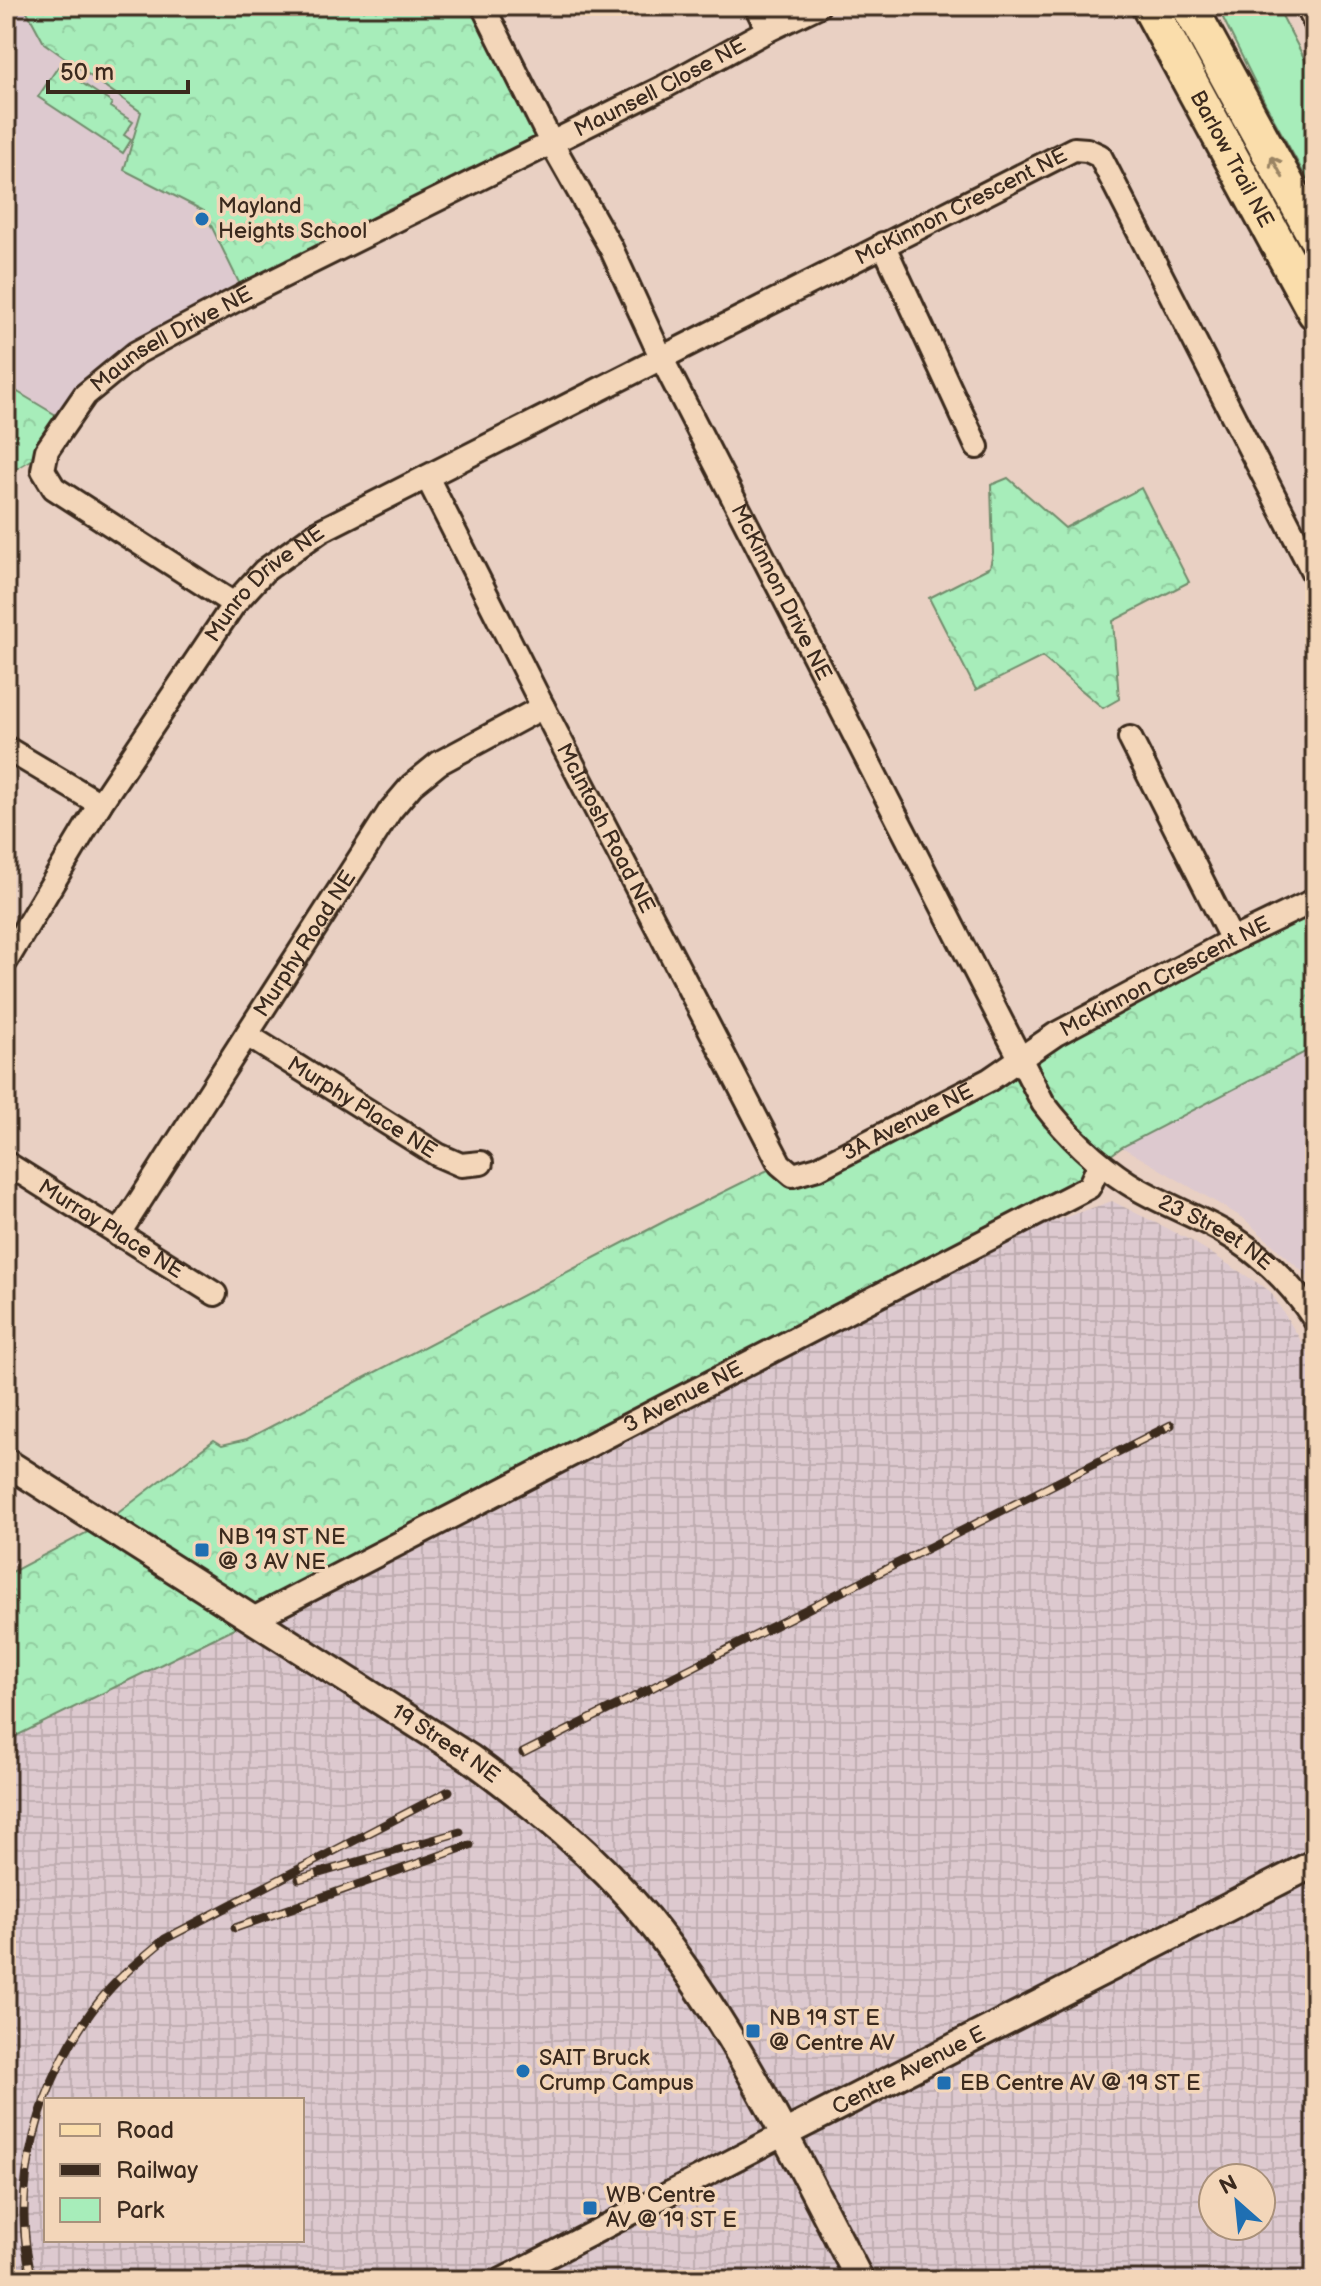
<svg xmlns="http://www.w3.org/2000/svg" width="1321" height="2286" viewBox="0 0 1321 2286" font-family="'Balsamiq Sans',sans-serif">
<defs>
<pattern id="industrial-grid" width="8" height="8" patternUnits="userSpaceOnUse" patternTransform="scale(2)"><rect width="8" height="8" fill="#ddc9cf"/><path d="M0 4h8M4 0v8" fill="none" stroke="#bfadb1"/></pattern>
<pattern id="forest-crowns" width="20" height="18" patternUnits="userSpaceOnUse" patternTransform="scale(2)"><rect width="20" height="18" fill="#a7edba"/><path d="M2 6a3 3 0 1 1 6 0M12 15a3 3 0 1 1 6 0" fill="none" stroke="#91cb9f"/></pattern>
</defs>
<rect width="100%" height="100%" fill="#e9d0c3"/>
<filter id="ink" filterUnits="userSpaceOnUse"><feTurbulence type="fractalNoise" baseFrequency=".0125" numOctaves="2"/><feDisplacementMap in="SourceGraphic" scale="16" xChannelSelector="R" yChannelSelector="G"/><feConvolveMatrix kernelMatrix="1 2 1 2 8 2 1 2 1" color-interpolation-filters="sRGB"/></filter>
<g filter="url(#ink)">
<!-- built -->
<g fill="#ddc9cf">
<path d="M6,6H483L551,142L136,353L6,475Z"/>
<path d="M1315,1047V1283L1243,1218L1122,1147Z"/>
</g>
<!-- industrial -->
<path fill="url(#industrial-grid)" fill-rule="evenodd" d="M1112,1201L1192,1241L1270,1291L1315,1363V2280H6V1741L253,1619L961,1254ZM46,2100H302V2240H46ZM1213,2178H1261V2226H1213Z"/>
<!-- green -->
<path fill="#a7edba" stroke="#718c6c" stroke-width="2" d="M1217,6H1277L1315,79V194L1266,105Z"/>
<!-- forest -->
<g fill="url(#forest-crowns)" stroke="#718c6c" stroke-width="2">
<path d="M24,6H483L551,142L245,295L204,211L124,170L141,112L44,43Z"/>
<path d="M58,67L112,103L110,107L133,122L124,135L131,140L123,153L38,97Z"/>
<path d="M6,385L66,421L47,450L6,475Z"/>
<path d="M1008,478L1065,528L1141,488L1189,582L1113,621L1119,699L1103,708L1042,657L976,690L929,598L990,567L993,553L991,485Z"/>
<path d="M1315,900V1047L1122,1147L1100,1163L1089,1187L253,1619L6,1741V1575L105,1523L214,1440L222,1445L247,1439L669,1219L780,1164L793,1175Z"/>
</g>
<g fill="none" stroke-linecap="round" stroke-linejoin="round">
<defs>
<g id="minor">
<path id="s1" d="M483,6L551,142L611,248L661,357L1043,1103C1068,1136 1094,1161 1128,1183C1158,1202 1192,1214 1222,1231C1261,1253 1291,1283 1315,1320"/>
<path d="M756,6L768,30"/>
<path d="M1307,6L1315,22"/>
<path d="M883,244L977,447"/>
<path id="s2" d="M427,477L543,707L780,1164L793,1175L818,1168L989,1080L1056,1034L1232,940L1315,900"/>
<path id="s3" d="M234,604L54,488L43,470L47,450L85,395L136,353L245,295L664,87L768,30L818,6"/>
<path d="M1130,738L1232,940"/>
<path d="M6,748L100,804"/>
<path id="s4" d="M6,961L100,804L234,604L264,571L320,531L1074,149L1087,150L1100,156L1315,576"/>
<path id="s5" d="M247,1035L438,1155L461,1165L481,1163"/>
<path id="s6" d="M6,1163L215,1294"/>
<path id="s7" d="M118,1235L390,811L412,785L439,763L543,707"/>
<path id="s8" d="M253,1619L1089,1187L1100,1163"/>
<path d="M502,2280L784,2134"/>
</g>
<g id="tertiary">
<path id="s9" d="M6,1462L470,1758C534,1805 596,1856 647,1918C735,2027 795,2156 860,2280"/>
<path id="s10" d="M784,2134L1315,1863"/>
</g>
<g id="primary">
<path id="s11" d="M1149,6L1315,312"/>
<path d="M1189,6L1315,236"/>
</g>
</defs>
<!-- minor casing -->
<use href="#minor" stroke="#3b2a1e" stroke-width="28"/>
<!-- tertiary casing -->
<use href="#tertiary" stroke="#3b2a1e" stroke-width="32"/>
<!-- primary casing -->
<use href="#primary" stroke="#3b2a1e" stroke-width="40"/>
<!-- minor -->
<use href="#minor" stroke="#f3d6b9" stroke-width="22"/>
<!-- tertiary -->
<use href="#tertiary" stroke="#f3d6b9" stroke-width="26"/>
<!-- primary -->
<use href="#primary" stroke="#faddab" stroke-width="34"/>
<defs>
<g id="rail">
<path d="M523,1753L1171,1425"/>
<path d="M299,1879L460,1832"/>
<path d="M235,1928L470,1845"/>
<path d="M33,2280C7,2189 41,2075 98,2003C117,1978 141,1959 165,1939L449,1791"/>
</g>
</defs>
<!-- rail casing -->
<use href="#rail" stroke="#3b2a1e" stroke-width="9"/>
<!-- rail -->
<use href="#rail" stroke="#f3d6b9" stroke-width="6" stroke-dasharray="18" stroke-linecap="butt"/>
</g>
<!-- one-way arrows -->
<defs><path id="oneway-shaft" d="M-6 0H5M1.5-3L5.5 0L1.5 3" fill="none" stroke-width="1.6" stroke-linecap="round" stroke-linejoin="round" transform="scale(2)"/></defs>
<use stroke="#9a8464" href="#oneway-shaft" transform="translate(1277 167) rotate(-118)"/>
</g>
<!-- markers -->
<g fill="#1f6fb2" stroke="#f3d6b9" stroke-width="3">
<circle cx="202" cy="219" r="8"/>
<rect x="194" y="1542" width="16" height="16" rx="4"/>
<rect x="745" y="2023" width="16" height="16" rx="4"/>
<circle cx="523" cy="2071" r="8"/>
<rect x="936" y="2075" width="16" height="16" rx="4"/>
<rect x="582" y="2200" width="16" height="16" rx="4"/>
</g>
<g text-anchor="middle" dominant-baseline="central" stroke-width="7" stroke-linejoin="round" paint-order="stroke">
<!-- street labels -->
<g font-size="22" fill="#3b2a1e" stroke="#f3d6b9">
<text stroke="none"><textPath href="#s3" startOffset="976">Maunsell Close NE</textPath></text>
<text stroke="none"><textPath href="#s11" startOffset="174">Barlow Trail NE</textPath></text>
<text stroke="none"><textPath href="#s4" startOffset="1256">McKinnon Crescent NE</textPath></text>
<text stroke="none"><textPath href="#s3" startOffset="426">Maunsell Drive NE</textPath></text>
<text stroke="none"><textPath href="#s4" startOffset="460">Munro Drive NE</textPath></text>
<text stroke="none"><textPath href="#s1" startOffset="658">McKinnon Drive NE</textPath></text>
<text stroke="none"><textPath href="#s2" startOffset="394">McIntosh Road NE</textPath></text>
<text stroke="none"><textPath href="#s7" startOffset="346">Murphy Road NE</textPath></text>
<text stroke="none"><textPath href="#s2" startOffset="1212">McKinnon Crescent NE</textPath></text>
<text stroke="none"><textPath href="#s5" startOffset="136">Murphy Place NE</textPath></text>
<text stroke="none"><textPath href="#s2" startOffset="916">3A Avenue NE</textPath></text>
<text stroke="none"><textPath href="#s6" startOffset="124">Murray Place NE</textPath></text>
<text stroke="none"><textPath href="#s1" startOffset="1450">23 Street NE</textPath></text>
<text stroke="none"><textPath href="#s8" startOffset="484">3 Avenue NE</textPath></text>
<text stroke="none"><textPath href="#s9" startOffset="522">19 Street NE</textPath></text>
<text stroke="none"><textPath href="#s10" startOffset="140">Centre Avenue E</textPath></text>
</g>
<!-- poi labels -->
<g font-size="22" fill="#3b2a1e" stroke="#f3d6b9" text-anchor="start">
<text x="218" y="206">Mayland<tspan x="218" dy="25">Heights School</tspan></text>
<text x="218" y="1537">NB 19 ST NE<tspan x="218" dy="25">@ 3 AV NE</tspan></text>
<text x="769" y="2018">NB 19 ST E<tspan x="769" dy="25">@ Centre AV</tspan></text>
<text x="539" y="2058">SAIT Bruck<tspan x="539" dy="25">Crump Campus</tspan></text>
<text x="960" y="2083">EB Centre AV @ 19 ST E</text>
<text x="606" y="2195">WB Centre<tspan x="606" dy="25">AV @ 19 ST E</tspan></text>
</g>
</g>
<!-- margin -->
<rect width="1321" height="2286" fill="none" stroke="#f3d6b9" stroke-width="32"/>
<rect x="16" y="16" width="1289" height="2254" fill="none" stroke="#3b2a1e" stroke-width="3" filter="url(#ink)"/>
<!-- legend -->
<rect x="44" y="2098" width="260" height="144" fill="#f3d6b9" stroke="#a9917b" stroke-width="2"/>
<rect x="60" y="2124" width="40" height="12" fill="#faddab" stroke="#a9917b" stroke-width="2"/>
<text x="116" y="2138" font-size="24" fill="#3b2a1e">Road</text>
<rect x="60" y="2164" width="40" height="12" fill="#3b2a1e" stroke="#a9917b" stroke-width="2"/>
<text x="116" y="2178" font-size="24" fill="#3b2a1e">Railway</text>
<rect x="60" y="2198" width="40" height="24" fill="#a7edba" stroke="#a9917b" stroke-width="2"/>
<text x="116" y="2218" font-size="24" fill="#3b2a1e">Park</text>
<!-- north arrow -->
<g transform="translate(1237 2202) rotate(333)"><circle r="38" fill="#f3d6b9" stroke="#a9917b" stroke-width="2"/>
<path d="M0-6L14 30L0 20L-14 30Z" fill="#1f6fb2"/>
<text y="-12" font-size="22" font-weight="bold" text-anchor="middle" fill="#3b2a1e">N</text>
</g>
<!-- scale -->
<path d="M48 80v12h140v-12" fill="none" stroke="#3b2a1e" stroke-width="4"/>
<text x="60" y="80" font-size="24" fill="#3b2a1e" stroke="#f3d6b9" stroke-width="6" paint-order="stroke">50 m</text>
</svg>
